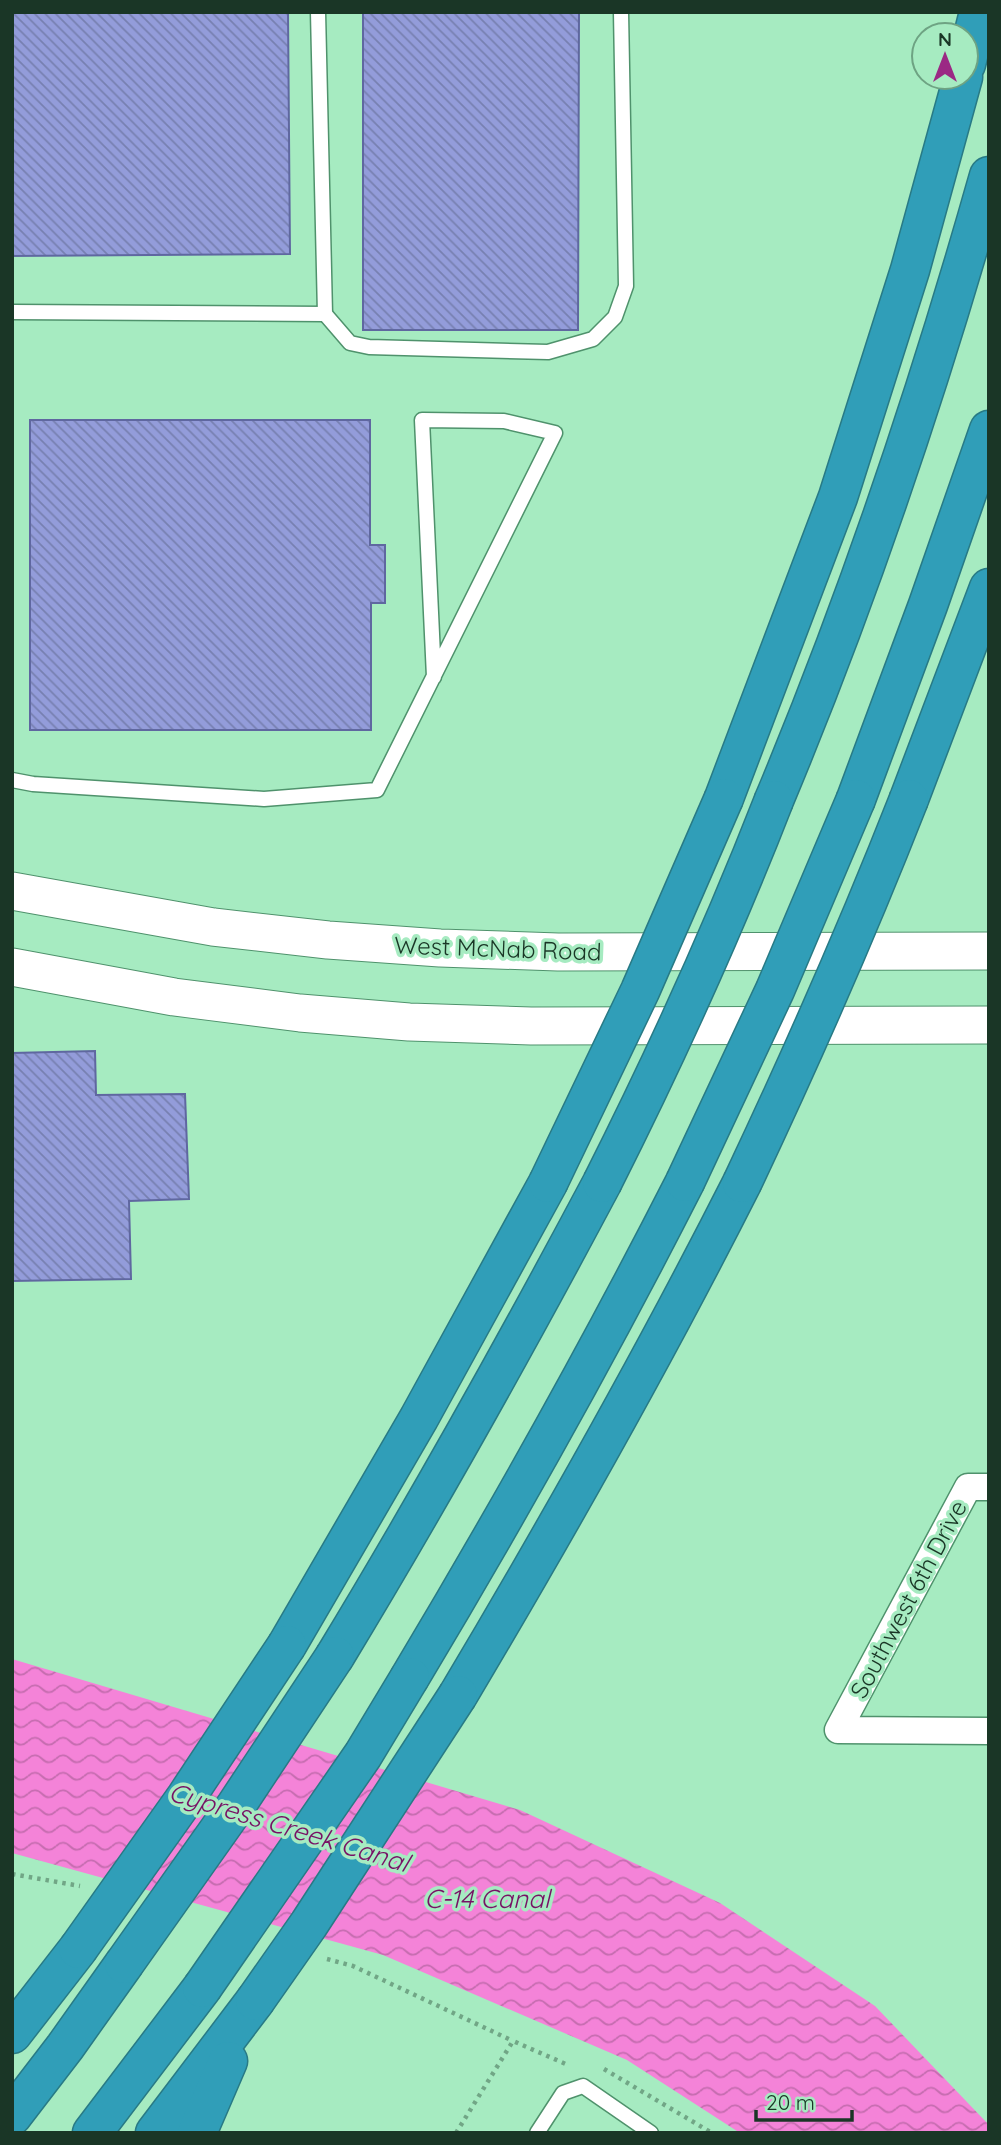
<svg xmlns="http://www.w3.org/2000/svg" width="1001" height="2145" viewBox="0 0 1001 2145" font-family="Quicksand,sans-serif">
<defs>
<pattern id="water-waves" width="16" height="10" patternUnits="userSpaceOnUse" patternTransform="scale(1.75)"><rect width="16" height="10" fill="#f483d8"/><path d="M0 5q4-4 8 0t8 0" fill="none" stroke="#c56caf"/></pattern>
<pattern id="building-back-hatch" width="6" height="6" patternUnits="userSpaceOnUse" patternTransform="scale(1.75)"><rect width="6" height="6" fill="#939cda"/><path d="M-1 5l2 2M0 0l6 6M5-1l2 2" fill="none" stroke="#7780b1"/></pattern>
</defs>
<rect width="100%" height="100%" fill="#a6ebc1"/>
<!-- water -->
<path fill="url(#water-waves)" d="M12,1659L520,1810L720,1903L875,2006L989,2125V2133H740L627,2060L383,1955L12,1853Z"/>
<!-- building -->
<g fill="url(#building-back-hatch)" stroke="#5f67a0" stroke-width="2">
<path d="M288,12L290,254L12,256V13Z"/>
<path d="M363,12H579L578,330H363Z"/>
<path d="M30,420H370V545H385V603H371V730H30Z"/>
<path d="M95,1051L96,1095L185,1094L189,1199L129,1201L131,1279L12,1281V1053Z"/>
</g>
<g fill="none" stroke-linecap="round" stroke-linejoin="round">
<defs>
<g id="lane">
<path d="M12,312L325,314L318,12"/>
<path d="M325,314L350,343L369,347L548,352L593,339L615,317L626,286L621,12"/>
<path d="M12,780L33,784L264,799L377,790L555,433L504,421L422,420L434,677"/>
<path d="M537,2133L563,2093L583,2086L651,2133"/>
</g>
<path id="street" d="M989,1487H968L838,1730L989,1731"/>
<g id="secondary">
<path d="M12,891L213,927L328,940L440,948L558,952L989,951"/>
<path d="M12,967L174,997L300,1013L409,1022L531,1026L989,1025"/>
</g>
<g id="highway">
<path d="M966,64L979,12"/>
<path d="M724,798L838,497L910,270L963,77"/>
<path d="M856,799L928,605L989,430"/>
<path d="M909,799L989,588"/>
<path d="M774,800C859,597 929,388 989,176"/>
<path d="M287,1645L419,1418L548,1183"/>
<path d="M335,1656C429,1501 517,1343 602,1183"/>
<path d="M410,1677C507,1515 599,1351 685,1182"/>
<path d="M458,1695C558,1527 654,1357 742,1183"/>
<path d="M12,2034L78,1949"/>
<path d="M12,2116L65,2047L124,1964"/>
<path d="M92,2133L202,1988"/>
<path d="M155,2133L255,2001"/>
<path d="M197,2133L228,2061"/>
</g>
</defs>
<!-- lane casing -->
<use href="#lane" stroke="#4f926c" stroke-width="17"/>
<!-- street casing -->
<use href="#street" stroke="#4f926c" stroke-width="29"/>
<!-- secondary casing -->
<use href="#secondary" stroke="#4f926c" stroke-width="39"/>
<!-- highway casing -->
<use href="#highway" stroke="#287a85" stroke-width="41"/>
<!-- path -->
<g stroke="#71a686" stroke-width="4.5" stroke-dasharray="3.5 5" stroke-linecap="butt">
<path d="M12,1874L80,1886"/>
<path d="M327,1959L353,1966L513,2041"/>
<path d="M604,2069L712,2133"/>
<path d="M456,2133L513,2041L568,2065"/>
</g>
<!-- lane -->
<use href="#lane" stroke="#fff" stroke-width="14"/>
<!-- street -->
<use href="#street" stroke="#fff" stroke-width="26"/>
<!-- secondary -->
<use href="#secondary" stroke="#fff" stroke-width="37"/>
<!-- highway -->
<use href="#highway" stroke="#309eb8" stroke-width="38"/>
<defs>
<g id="highway-bridge">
<path d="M685,1182L775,990L856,799"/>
<path d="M548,1183L640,991L724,798"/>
<path d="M602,1183C665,1058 723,931 774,800"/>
<path d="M742,1183C802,1056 858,929 909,799"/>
<path d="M78,1949L186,1797L287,1645"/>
<path d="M124,1964L233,1810L335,1656"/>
<path d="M202,1988L363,1755L410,1677"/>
<path d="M255,2001L309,1924L458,1695"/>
</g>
</defs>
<!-- highway-bridge casing -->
<use href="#highway-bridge" stroke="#287a85" stroke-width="41" stroke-linecap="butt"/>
<!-- highway-bridge -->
<use href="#highway-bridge" stroke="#309eb8" stroke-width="38"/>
</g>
<g text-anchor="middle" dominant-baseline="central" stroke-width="7" stroke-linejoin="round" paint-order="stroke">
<!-- street labels -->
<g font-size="24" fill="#1a3626" stroke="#a6ebc1">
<text transform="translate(498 948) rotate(2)">West McNab Road</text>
<text transform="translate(908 1599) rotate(-62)">Southwest 6th Drive</text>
</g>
<!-- water labels -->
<g font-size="26" font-style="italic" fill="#771265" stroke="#a6ebc1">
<text transform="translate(289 1827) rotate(17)">Cypress Creek Canal</text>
<text x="487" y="1898">C-14 Canal</text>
</g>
</g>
<!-- border -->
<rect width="1001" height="2145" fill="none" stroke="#1a3626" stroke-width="28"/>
<!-- north arrow -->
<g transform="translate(945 56)"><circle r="33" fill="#a6ebc1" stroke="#6ea383" stroke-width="2"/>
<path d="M0-5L12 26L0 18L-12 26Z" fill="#9b2884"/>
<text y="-10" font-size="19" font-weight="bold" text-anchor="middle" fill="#1a3626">N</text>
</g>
<!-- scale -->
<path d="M756 2110v10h96v-10" fill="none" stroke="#1a3626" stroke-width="3.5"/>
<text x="766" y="2110" font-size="21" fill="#1a3626" stroke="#a6ebc1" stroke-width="5" paint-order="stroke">20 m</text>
</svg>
